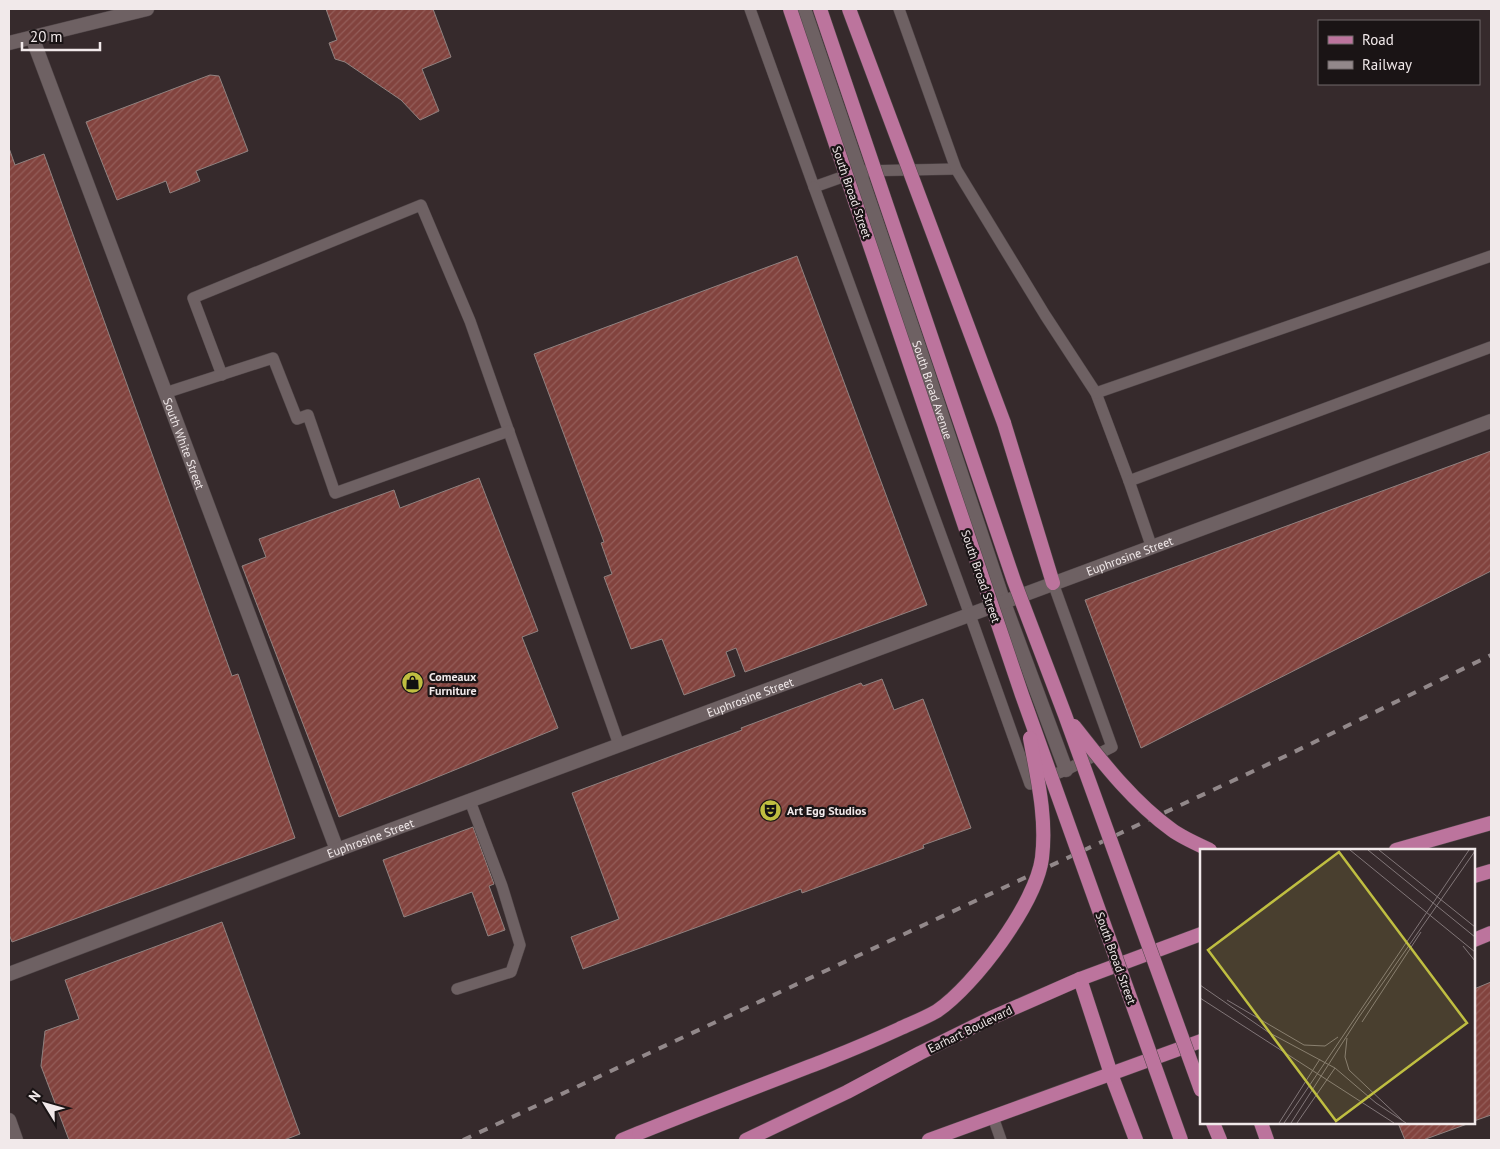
<svg xmlns="http://www.w3.org/2000/svg" width="1500" height="1149" viewBox="0 0 1500 1149" font-family="'PT Sans',sans-serif">
<defs>
<pattern id="building-hatch" width="6" height="6" patternUnits="userSpaceOnUse" patternTransform="scale(1.25)"><rect width="6" height="6" fill="#82433e"/><path d="M-1 1l2-2M0 6l6-6M5 7l2-2" fill="none" stroke="#945e5a"/></pattern>
</defs>
<rect width="100%" height="100%" fill="#362a2c"/>
<!-- building -->
<g fill="url(#building-hatch)" stroke="#908280">
<path d="M326,9H433L451,57L422,69L439,111L420,120L401,100L345,62L335,59L329,43L337,40Z"/>
<path d="M210,75L219,76L248,151L196,171L200,181L170,193L166,181L117,200L86,122Z"/>
<path d="M9,148L15,165L44,154L232,676L238,674L295,838L12,942L9,934Z"/>
<path d="M797,256L927,605L745,672L736,648L726,652L735,676L684,695L662,639L631,649L604,577L612,574L601,543L604,542L534,354Z"/>
<path d="M1491,451V571L1141,748L1085,600Z"/>
<path d="M479,478L538,631L522,637L558,728L339,817L242,566L266,557L259,539L394,490L400,508Z"/>
<path d="M882,679L894,710L923,699L971,828L923,845L924,848L802,893L801,889L583,969L571,937L619,919L572,793L742,730L741,728L861,683L863,686Z"/>
<path d="M473,827L494,884L489,886L505,930L488,936L472,892L404,917L383,860Z"/>
<path d="M222,922L300,1134L284,1140H69L41,1066L45,1031L79,1019L65,980Z"/>
<path d="M1491,982V1115L1474,1121V989Z"/>
<path d="M1398,1123H1470L1423,1140H1405Z"/>
</g>
<g fill="none" stroke-linecap="round" stroke-linejoin="round">
<defs>
<g id="service">
<path d="M750,9L814,187L859,171L956,169"/>
<path d="M899,9L956,169L1045,315L1096,393L1129,481L1491,347"/>
<path d="M814,187L970,615L1030,784L1066,770L1112,747L1053,583"/>
<path d="M222,375L193,298L421,205L470,321L619,745"/>
<path d="M165,393L273,358L297,419L308,415L335,493L509,431"/>
<path d="M1096,393L1491,256"/>
<path d="M1129,481L1152,548"/>
<path d="M457,989L511,972L520,945L502,886L470,801"/>
<path d="M993,1117L1001,1140"/>
</g>
<g id="minor">
<path id="s1" d="M804,9L926,368L1004,603L1066,770"/>
<path id="s2" d="M32,37L337,850"/>
<path d="M9,43L147,9"/>
<path id="s3" d="M9,974L337,850L1491,421"/>
<path d="M9,1120L16,1140"/>
</g>
<g id="primary">
<path d="M1004,423L1053,583"/>
<path d="M1396,850L1491,823"/>
<path d="M1474,876L1491,871"/>
<path d="M1474,940L1491,933"/>
<path d="M1080,979L1111,1074L1136,1140"/>
<path d="M1213,1123L1220,1140"/>
<path d="M1261,1123L1267,1140"/>
<path d="M622,1140L639,1133"/>
<path d="M746,1140L847,1092L920,1053L991,1018L1080,979L1201,934"/>
<path d="M929,1140L1201,1041"/>
</g>
</defs>
<!-- service casing -->
<use href="#service" stroke="#504648" stroke-width="12"/>
<!-- minor casing -->
<use href="#minor" stroke="#504648" stroke-width="15"/>
<!-- primary casing -->
<use href="#primary" stroke="#504648" stroke-width="15"/>
<!-- service -->
<use href="#service" stroke="#6e6163" stroke-width="11"/>
<!-- minor -->
<use href="#minor" stroke="#6e6163" stroke-width="14"/>
<!-- primary -->
<use href="#primary" stroke="#bc749d" stroke-width="14"/>
<!-- rail -->
<path stroke="#92888a" stroke-width="4" stroke-dasharray="9 9" stroke-linecap="butt" d="M463,1140L1290,754L1491,655"/>
<defs>
<g id="primary-bridge">
<path d="M790,9L1022,695L1181,1140"/>
<path d="M820,9L1014,581L1065,715L1201,1090"/>
<path d="M849,9L1004,423"/>
<path d="M1074,726C1103,763 1133,802 1172,830C1183,838 1197,844 1210,850"/>
<path d="M639,1133C701,1108 764,1084 826,1060C851,1050 875,1040 899,1029C912,1023 925,1018 937,1011C975,985 1036,903 1042,858C1047,817 1037,777 1030,738"/>
</g>
</defs>
<!-- primary-bridge casing -->
<use href="#primary-bridge" stroke="#504648" stroke-width="15" stroke-linecap="butt"/>
<!-- primary-bridge -->
<use href="#primary-bridge" stroke="#bc749d" stroke-width="14"/>
</g>
<!-- icons -->
<defs>
<symbol id="shop-disc" viewBox="-11 -11 22 22"><circle r="9.5" fill="#bfbe41" stroke="#1a1415"/><path d="M-5-2.5h2.3a2.7 3.5 0 0 1 5.4 0H5L5.5 6h-11ZM-1.5-2.5h3a1.5 2.3 0 0 0-3 0Z" fill="#111"/></symbol>
<symbol id="theatre-disc" viewBox="-11 -11 22 22"><circle r="9.5" fill="#bfbe41" stroke="#1a1415"/><path d="M-5-5.5Q0-4 5-5.5V0Q5 5 0 6Q-5 5-5 0ZM-3.3-2.5H-1v1.5H-3.3ZM1-2.5H3.3v1.5H1ZM-2.8 1Q0 5.5 2.8 1Z" fill="#111"/></symbol>
</defs>
<g fill-rule="evenodd">
<use href="#shop-disc" x="400" y="670" width="25" height="25"/>
<use href="#theatre-disc" x="758" y="798" width="25" height="25"/>
</g>
<g text-anchor="middle" dominant-baseline="central" stroke-width="4.5" stroke-linejoin="round" paint-order="stroke">
<!-- street labels -->
<g font-size="12" fill="#f1e9ea" stroke="#1a1415">
<text transform="translate(852 192) rotate(71)">South Broad Street</text>
<text stroke="none"><textPath href="#s1" startOffset="402">South Broad Avenue</textPath></text>
<text stroke="none"><textPath href="#s2" startOffset="434">South White Street</textPath></text>
<text stroke="none"><textPath href="#s3" startOffset="1196">Euphrosine Street</textPath></text>
<text transform="translate(981 576) rotate(71)">South Broad Street</text>
<text stroke="none"><textPath href="#s3" startOffset="791">Euphrosine Street</textPath></text>
<text stroke="none"><textPath href="#s3" startOffset="386">Euphrosine Street</textPath></text>
<text transform="translate(1116 958) rotate(70)">South Broad Street</text>
<text transform="translate(970 1029) rotate(-26)">Earhart Boulevard</text>
</g>
<!-- poi labels -->
<g font-size="12" font-weight="bold" fill="#f1e9ea" stroke="#1a1415" text-anchor="start">
<text x="429" y="676">Comeaux<tspan x="429" dy="14">Furniture</tspan></text>
<text x="787" y="810">Art Egg Studios</text>
</g>
</g>
<!-- overview -->
<g transform="translate(1200 849)">
<rect width="275" height="275" fill="#362a2c"/>
<path fill="none" stroke="#817678" stroke-width="1" d="M150,1L275,103M168,1L275,88M179,1L275,78M263,97L275,112M0,136L68,183L135,219L176,254L206,274M0,149L194,274M27,151L104,196L125,197L138,188M162,173L221,83M147,189L145,208L149,221L202,271M79,274L120,210M84,274L269,1M91,274L159,168L275,2M97,274L135,219"/>
<path fill="#bfbe41" fill-opacity="0.15" stroke="#bfbe41" stroke-width="2.5" d="M139,3L267,174L136,272L8,101Z"/>
<rect width="275" height="275" fill="none" stroke="#f1e9ea" stroke-width="2.5"/>
</g>
<!-- border -->
<rect width="1500" height="1149" fill="none" stroke="#f1e9ea" stroke-width="20"/>
<!-- legend -->
<rect x="1318" y="20" width="162" height="65" fill="#1a1415" stroke="#70696a"/>
<rect x="1328" y="36" width="25" height="8" fill="#bc749d" stroke="#70696a"/>
<text x="1362" y="45" font-size="15" fill="#f1e9ea">Road</text>
<rect x="1328" y="61" width="25" height="8" fill="#92888a" stroke="#70696a"/>
<text x="1362" y="70" font-size="15" fill="#f1e9ea">Railway</text>
<!-- north arrow -->
<g transform="translate(45 1104) rotate(307)" stroke="#1a1415" stroke-width="4" paint-order="stroke">
<path d="M0-4L9 19L0 12L-9 19Z" fill="#f1e9ea"/>
<text y="-8" font-size="14" font-weight="bold" text-anchor="middle" fill="#f1e9ea">N</text>
</g>
<!-- scale -->
<path d="M22 42v8h78v-8" fill="none" stroke="#f1e9ea" stroke-width="2.5"/>
<text x="30" y="42" font-size="15" fill="#f1e9ea" stroke="#1a1415" stroke-width="4" paint-order="stroke">20 m</text>
</svg>
